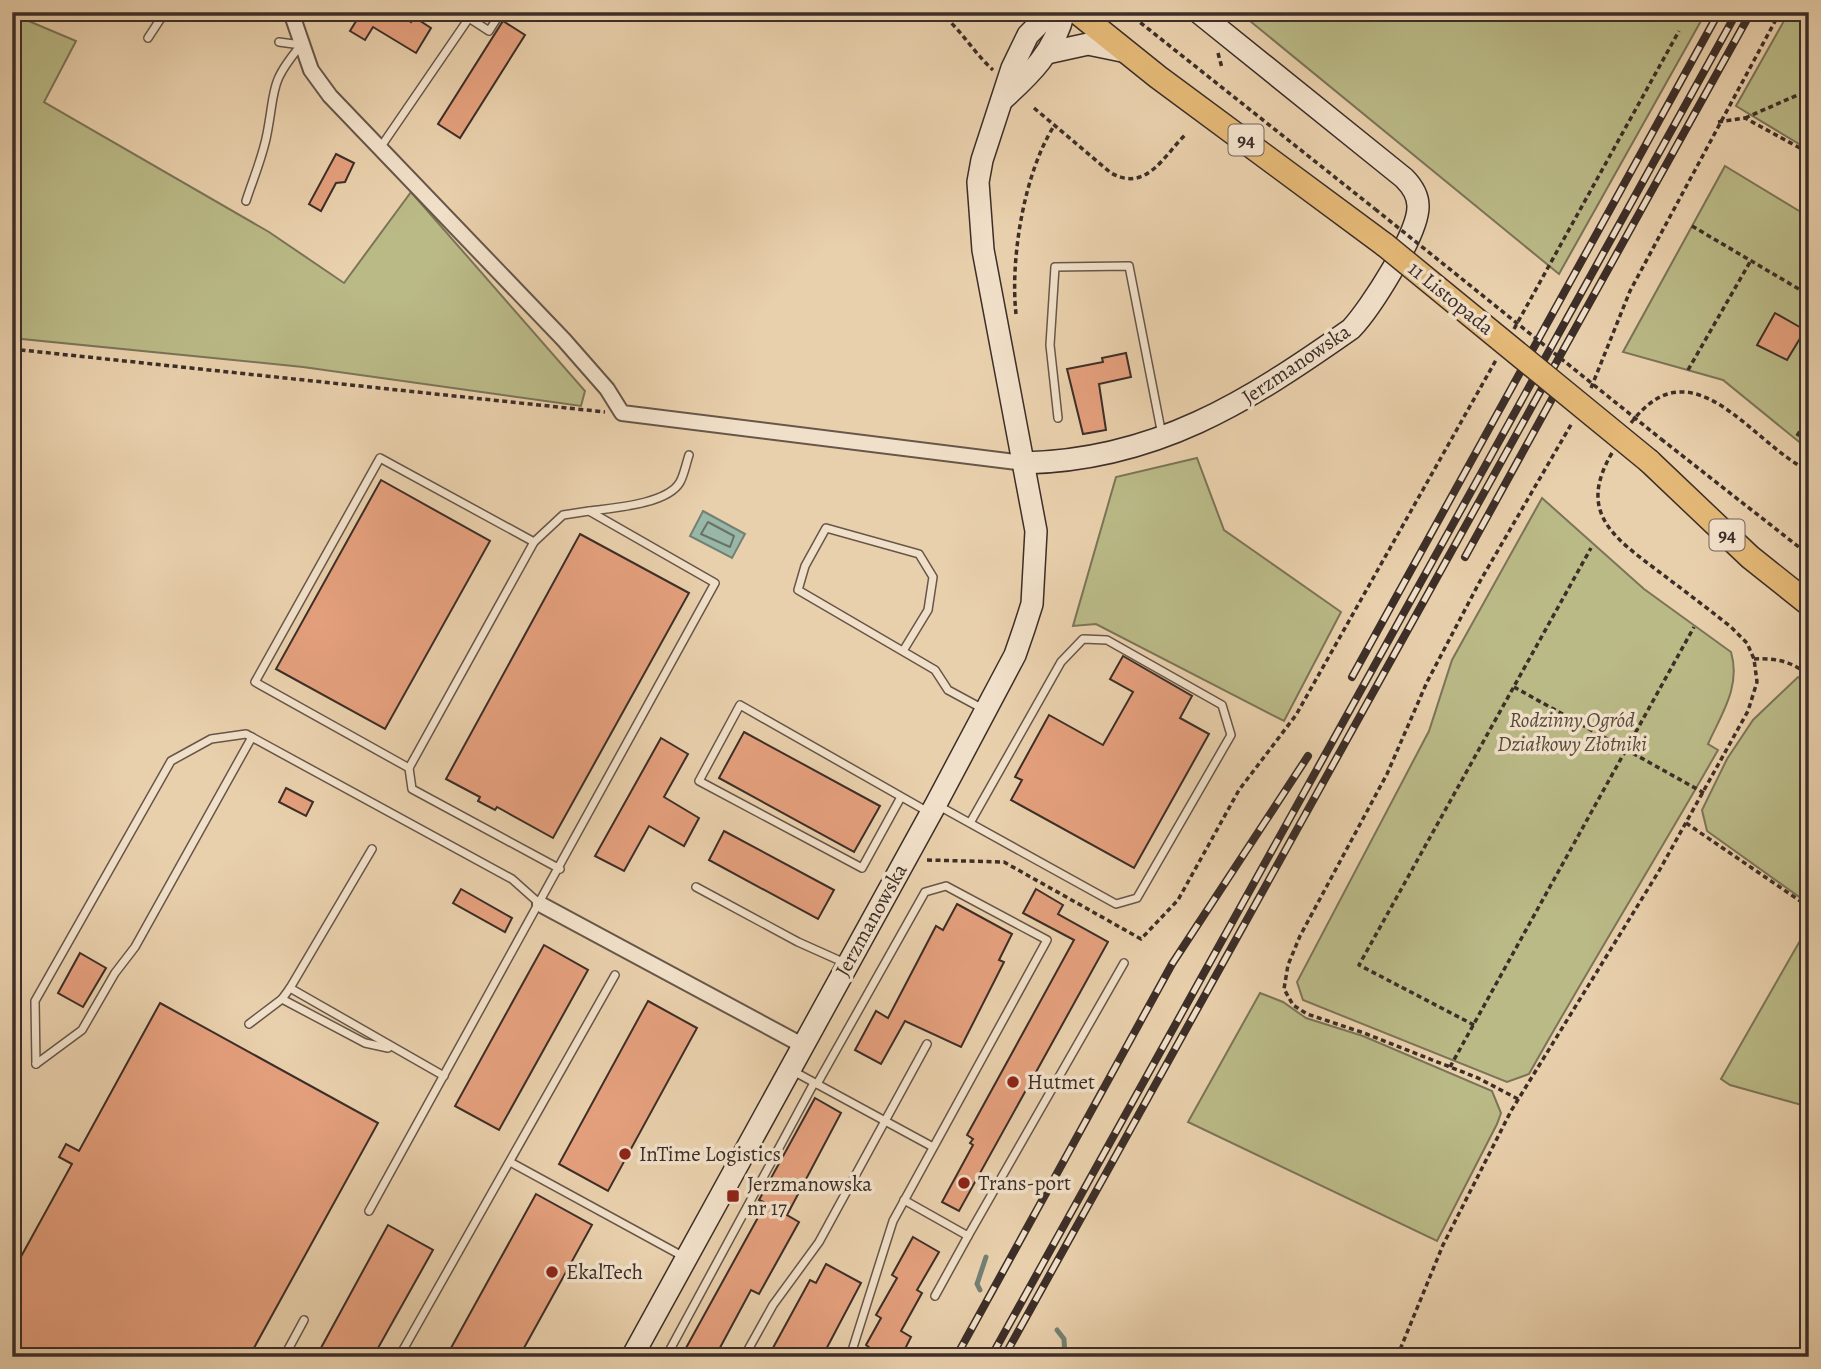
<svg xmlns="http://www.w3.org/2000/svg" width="1821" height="1369" viewBox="0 0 1821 1369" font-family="Alegreya,serif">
<rect width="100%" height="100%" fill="#e9d0ac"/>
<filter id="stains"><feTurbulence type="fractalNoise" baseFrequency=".00286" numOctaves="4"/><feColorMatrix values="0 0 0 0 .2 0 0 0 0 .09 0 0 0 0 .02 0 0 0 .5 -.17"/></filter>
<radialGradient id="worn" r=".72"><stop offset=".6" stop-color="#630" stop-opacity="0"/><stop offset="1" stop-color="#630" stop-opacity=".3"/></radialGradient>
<!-- green -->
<g fill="#baba87" stroke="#7b7458" stroke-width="2">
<path d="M1239,12H1706L1559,274Z"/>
<path d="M1789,12H1809V150L1736,106Z"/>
<path d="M12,14L76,41L44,102L269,232L344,283L411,192L585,391L581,406L303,367L12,338Z"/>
<path d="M1725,166L1809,217V450L1723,380L1623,352Z"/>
<path d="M1197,458L1224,530L1341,612L1284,721L1096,624L1073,626L1116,477Z"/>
<path d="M1542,498L1644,589L1731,652C1741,686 1722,713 1708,744L1718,750C1656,859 1590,965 1529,1074L1507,1082L1303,1000L1297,982L1429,731L1452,660Z"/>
<path d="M1798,677L1809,686V904L1707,831L1702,810L1727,759L1753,720Z"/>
<path d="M1809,925V1107L1730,1085L1721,1079Z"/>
<path d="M1260,993L1283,1002L1306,1018L1363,1036L1492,1091L1501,1113L1497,1124L1437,1241L1188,1122Z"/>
</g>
<!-- water -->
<path fill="#98b7a7" stroke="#738074" stroke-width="2" d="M703,511L745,534L732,558L690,536Z"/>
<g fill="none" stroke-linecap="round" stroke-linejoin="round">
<!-- shore -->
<path stroke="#6a7268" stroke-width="2" d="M708,522L734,536L730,547L701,534Z"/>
<!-- stream -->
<g stroke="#738074" stroke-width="5">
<path d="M980,1290L977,1284L986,1257"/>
<path d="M1057,1330L1064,1339L1065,1357"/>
</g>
</g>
<!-- building -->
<g fill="#e5a07d" stroke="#3c2e28" stroke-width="2">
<path d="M349,12H396L411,22L414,17L431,28L416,53L373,27L365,40L350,31L358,18Z"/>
<path d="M503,21L525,35L460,138L438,124Z"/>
<path d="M336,154L354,163L345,182L336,183L321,211L309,204Z"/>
<path d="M1775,313L1805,330L1787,360L1757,345Z"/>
<path d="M1126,353L1131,377L1099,384L1106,430L1083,434L1067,369L1103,362L1102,358Z"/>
<path d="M381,480L490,541L385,729L276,669Z"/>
<path d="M580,534L689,593L553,838L497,807L495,810L478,801L480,797L446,779Z"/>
<path d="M1123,656L1192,696L1180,718L1209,734L1134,868L1011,800L1022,780L1015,777L1049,715L1103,745L1133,692L1110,679Z"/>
<path d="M744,732L880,806L854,852L719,778Z"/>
<path d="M661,738L688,754L664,797L699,818L684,846L649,826L624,871L595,856Z"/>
<path d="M286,788L313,802L306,816L279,802Z"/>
<path d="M724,831L834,890L818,919L709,860Z"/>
<path d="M461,889L512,918L505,932L453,903Z"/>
<path d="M1036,889L1063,905L1058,914L1108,942L959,1211L942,1202L973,1145L970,1143L973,1139L967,1135L1074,940L1023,913Z"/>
<path d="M957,904L1012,934L999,960L1004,962L961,1047L905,1021L881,1064L855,1050L876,1011L888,1018L936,926L943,930Z"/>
<path d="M544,945L588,970L499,1130L455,1106Z"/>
<path d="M80,953L106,968L83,1007L58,993Z"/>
<path d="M648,1001L697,1028L608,1191L559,1164Z"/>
<path d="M160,1003L378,1123L249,1357H12V1273L72,1164L59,1157L66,1144L79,1151Z"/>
<path d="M815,1098L841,1113L787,1215L799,1222L759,1294L751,1290L715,1357H681L766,1203L759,1200Z"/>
<path d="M536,1194L592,1225L519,1357H446Z"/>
<path d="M388,1225L433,1250L373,1357H316Z"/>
<path d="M913,1237L939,1252L917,1290L922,1293L901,1331L911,1337L901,1357H865L870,1348L866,1345L881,1318L876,1315L897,1278L892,1275Z"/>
<path d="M826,1264L861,1283L822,1357H768L810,1280L816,1283Z"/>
</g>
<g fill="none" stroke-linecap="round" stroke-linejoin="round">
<defs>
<g id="lane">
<path d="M526,12L531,15"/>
<path d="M148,38L165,12"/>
<path d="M279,42L301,45"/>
<path d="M380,148L469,18L489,31L501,12"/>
<path d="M246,201C253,179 263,156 267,134C276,87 269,84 301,45"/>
<path d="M1058,418L1050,345L1055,267L1129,266L1162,435"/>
<path d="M590,511C613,508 668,504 680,482C684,475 686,464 689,455"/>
<path d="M903,651L928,610L933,577L919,554L826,528L805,566L798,590L935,670L948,690L985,710"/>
<path d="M409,768L255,682L380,458L534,542"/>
<path d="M901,797L862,868L699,781L740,705L930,813"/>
<path d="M939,806L1116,904L1137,898L1231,735L1222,705L1107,640L1083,639L1061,662L970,823"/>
<path d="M372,849L290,988L444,1076"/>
<path d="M696,887L798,942L845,963"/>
<path d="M282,999L365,1043L388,1048"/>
<path d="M249,1024L282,999L290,988"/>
<path d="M36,1064L35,1001L171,761L211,739L246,734L512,879L540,904"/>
<path d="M36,1064L82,1030L115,973L135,947L252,737"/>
<path d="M793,1071L933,1147"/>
<path d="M817,1084L925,892L946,886L1047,940L893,1221L850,1357"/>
<path d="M510,1162L686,1258"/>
<path d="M904,1200L968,1236L1124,963"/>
<path d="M369,1211L715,583L589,511L563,515L534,542L409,768L412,789L560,869"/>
<path d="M935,1296L968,1236"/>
<path d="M284,1357L304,1320"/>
<path d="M399,1357L615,975"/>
<path d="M666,1357L814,1083"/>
<path d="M744,1357L773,1305L819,1242L927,1044"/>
</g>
<g id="street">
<path d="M291,12L311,70L330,96L564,340L607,389L622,413L1024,463"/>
<path d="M540,904L802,1045"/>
</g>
<g id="secondary">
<path d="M1047,53L1088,44L1127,52"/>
<path d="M1002,100C1030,75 1055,51 1064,12"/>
<path d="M1024,463C1156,460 1247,402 1351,329C1370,309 1419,233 1418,206C1418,195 1412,186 1404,178L1198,12"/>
<path d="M632,1357L936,804L1015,655L1024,629L1032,604L1036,531L983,250L978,182L982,160L1012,68L1028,35L1051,12"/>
</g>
<g id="primary">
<path d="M1077,12L1158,77L1385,245"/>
<path d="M1649,461L1750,557L1809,604"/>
</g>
</defs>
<!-- lane casing -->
<use href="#lane" stroke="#675649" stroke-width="10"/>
<!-- street casing -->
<use href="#street" stroke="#675649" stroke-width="18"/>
<!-- secondary casing -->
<use href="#secondary" stroke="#3c2e28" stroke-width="24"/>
<!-- primary casing -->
<use href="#primary" stroke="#3c2e28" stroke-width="26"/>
<!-- path -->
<g stroke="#3c2e28" stroke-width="3.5" stroke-dasharray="5 3.5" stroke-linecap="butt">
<path d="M939,12C961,29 973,52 993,70"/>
<path d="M1127,12L1375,209"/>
<path d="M1171,12L1181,20"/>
<path d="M1218,53L1222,68"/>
<path d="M1034,108L1111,173C1147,193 1164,155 1186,134"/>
<path d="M1745,118L1809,90"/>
<path d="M1718,122L1745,118L1809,153"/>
<path d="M1692,226L1809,295"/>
<path d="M1016,314C1010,259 1024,173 1054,126"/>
<path d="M1514,329L1679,31"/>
<path d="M12,349L605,412"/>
<path d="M1688,370L1750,262"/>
<path d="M1591,388L1630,291L1780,12"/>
<path d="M1631,423C1693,341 1752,444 1809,471"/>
<path d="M1797,436L1809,416"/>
<path d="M1661,439L1809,555"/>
<path d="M1754,659C1777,658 1790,661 1809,675"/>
<path d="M1514,687L1704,793"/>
<path d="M1686,823L1809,907"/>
<path d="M927,860L1004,862L1141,939L1178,900L1239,790L1296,715L1496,360"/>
<path d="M1474,1025L1359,965L1591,548"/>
<path d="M1450,1067L1694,627"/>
<path d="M1518,1099L1478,1078L1364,1033L1307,1014L1293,1005L1284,989L1288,965L1300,936L1387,774L1427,682L1479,583L1572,423"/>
<path d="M1397,1357L1443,1245L1511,1111L1659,871L1748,711L1757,682L1754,659L1747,643L1731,627C1707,608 1682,589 1658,571C1613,537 1577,512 1612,453"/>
</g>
<!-- lane -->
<use href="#lane" stroke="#f1e0c9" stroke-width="7"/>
<!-- street -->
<use href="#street" stroke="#f1e0c9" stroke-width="14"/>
<!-- secondary -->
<use href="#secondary" stroke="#f1e0c9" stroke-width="21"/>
<!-- primary -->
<use href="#primary" stroke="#e4b876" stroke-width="23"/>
<defs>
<g id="rail">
<path d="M1465,557L1553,397"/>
<path d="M1352,677L1719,12"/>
<path d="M956,1357L1172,964L1308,756"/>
<path d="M991,1357L1737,12"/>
<path d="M1004,1357L1751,12"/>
</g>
</defs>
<!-- rail casing -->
<use href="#rail" stroke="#3c2e28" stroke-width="8"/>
<!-- rail -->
<use href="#rail" stroke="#f1e0c9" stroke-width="5" stroke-dasharray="16" stroke-linecap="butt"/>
<defs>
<path id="primary-bridge" d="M1385,245L1649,461"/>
</defs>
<!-- primary-bridge casing -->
<use href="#primary-bridge" stroke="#3c2e28" stroke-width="26" stroke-linecap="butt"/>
<!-- path-bridge -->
<path stroke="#3c2e28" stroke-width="3.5" stroke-dasharray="5 3.5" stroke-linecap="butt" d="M1375,209L1661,439"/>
<!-- primary-bridge -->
<use href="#primary-bridge" stroke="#e4b876" stroke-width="23"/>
</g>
<!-- markers -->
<g fill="#8f2418" stroke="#f1e0c9" stroke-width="2.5">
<circle cx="1013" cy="1082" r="7"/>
<circle cx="625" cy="1154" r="7"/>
<circle cx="964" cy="1183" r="7"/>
<rect x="726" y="1189" width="14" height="14" rx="3.5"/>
<circle cx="552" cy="1272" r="7"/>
</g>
<g text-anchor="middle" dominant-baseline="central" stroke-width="7" stroke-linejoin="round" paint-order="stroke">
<!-- shield labels -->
<g fill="#f1e0c9" stroke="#726358" stroke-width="2">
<rect x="1228.5" y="124.5" width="35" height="31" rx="5"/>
<rect x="1709.5" y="519.5" width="35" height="31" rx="5"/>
</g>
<g font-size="19" font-weight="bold" fill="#3c2e28">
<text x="1246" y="140">94</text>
<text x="1727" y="535">94</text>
</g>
<!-- street labels -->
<g font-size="21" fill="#3c2e28" stroke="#f1e0c9">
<text transform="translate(1451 298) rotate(39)">11 Listopada</text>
<text transform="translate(1296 364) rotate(-34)">Jerzmanowska</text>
<text transform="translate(871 920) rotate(-61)">Jerzmanowska</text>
</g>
<!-- park labels -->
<g font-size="21" font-style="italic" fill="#554a3b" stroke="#f1e0c9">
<text x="1572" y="720">Rodzinny Ogród<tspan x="1572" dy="24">Działkowy Złotniki</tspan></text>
</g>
<!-- poi labels -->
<g font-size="21" fill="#3c2e28" stroke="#f1e0c9" text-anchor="start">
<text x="1027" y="1082">Hutmet</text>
<text x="639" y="1154">InTime Logistics</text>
<text x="978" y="1183">Trans-port</text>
<text x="747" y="1184">Jerzmanowska<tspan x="747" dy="24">nr 17</tspan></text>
<text x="566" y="1272">EkalTech</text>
</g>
</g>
<!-- margin -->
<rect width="1821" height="1369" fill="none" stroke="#e9d0ac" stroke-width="42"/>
<rect x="14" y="14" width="1793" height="1341" fill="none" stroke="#3c2e28" stroke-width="3.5"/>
<rect x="21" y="21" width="1779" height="1327" fill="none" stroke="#3c2e28" stroke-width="2"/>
<rect width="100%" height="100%" filter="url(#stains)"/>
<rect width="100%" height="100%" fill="url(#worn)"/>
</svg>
